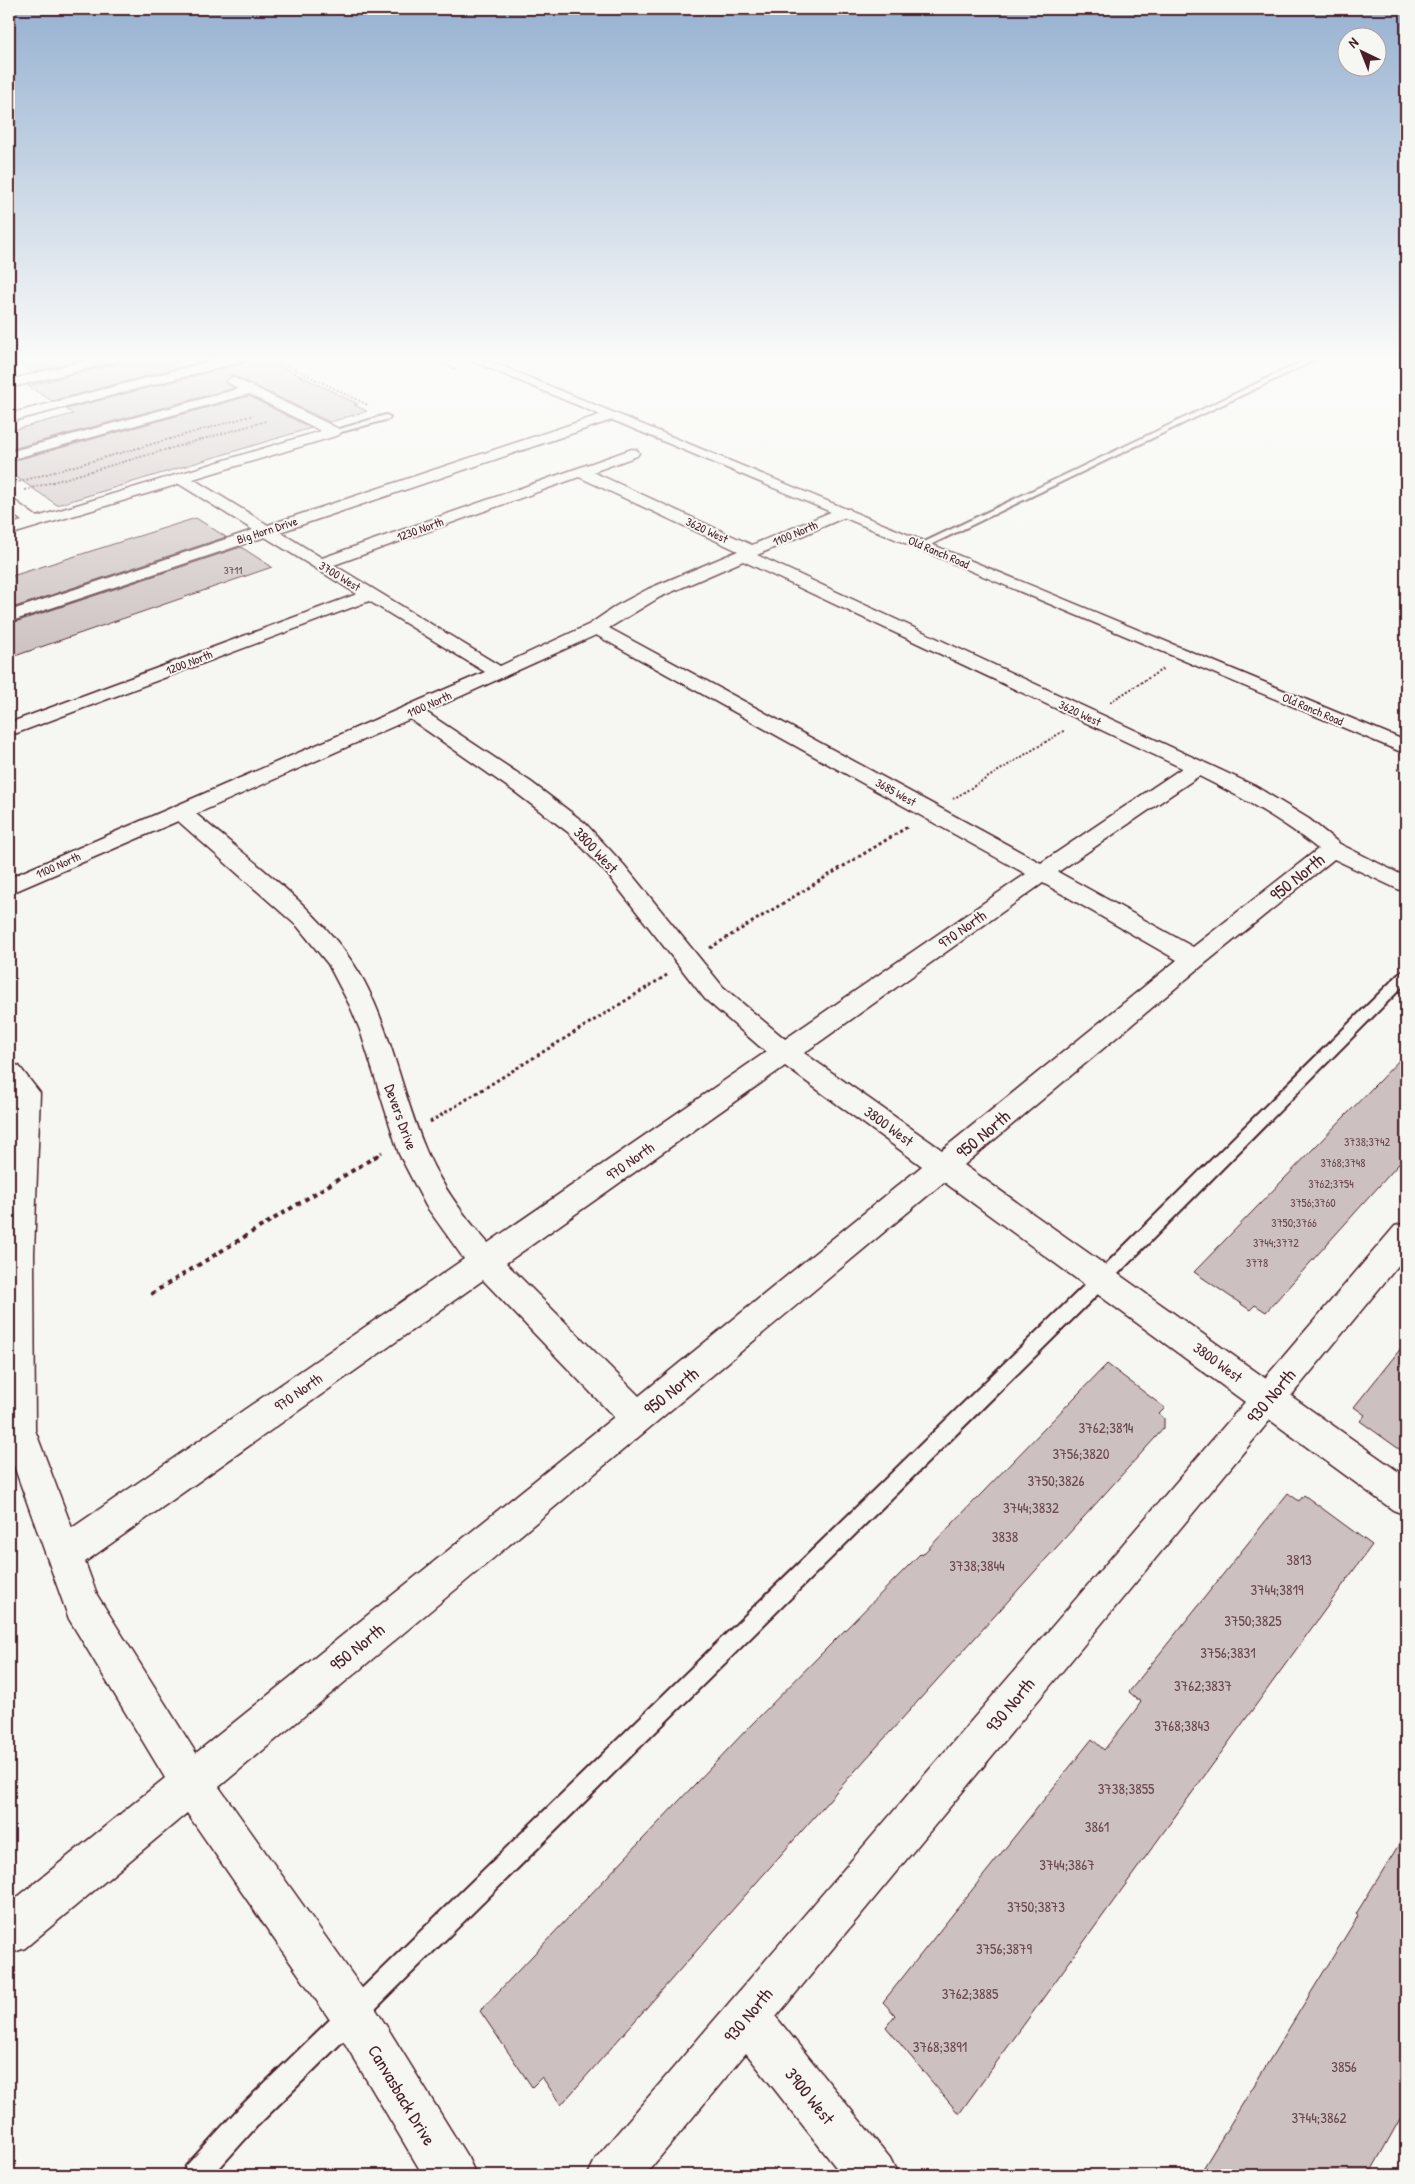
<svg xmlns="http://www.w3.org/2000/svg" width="1415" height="2184" viewBox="0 0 1415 2184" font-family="'Patrick Hand',sans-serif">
<rect width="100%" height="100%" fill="#f6f6f2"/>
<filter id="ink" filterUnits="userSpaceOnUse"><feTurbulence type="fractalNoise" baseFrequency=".02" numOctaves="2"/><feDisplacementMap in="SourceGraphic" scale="10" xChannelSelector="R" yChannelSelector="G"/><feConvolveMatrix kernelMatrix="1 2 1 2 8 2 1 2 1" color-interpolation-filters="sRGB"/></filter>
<g filter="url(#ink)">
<!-- building -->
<g fill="#ccc1c0" stroke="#4a1f2b">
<path d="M10,358H89L33,372Z"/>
<path d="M121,358H215L52,401L28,386L118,363Z"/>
<path d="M247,358H279L280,366L358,404L354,405L367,411L330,422L232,375L224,382L234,388L9,450V431L73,414L66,409L244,363Z"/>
<path d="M249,396L311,428L57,505L9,472V462Z"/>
<path d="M196,518L226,537L9,609V577Z"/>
<path d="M241,547L272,567L9,658V624Z"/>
<path d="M1406,1053V1156L1266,1312L1255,1305L1250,1310L1194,1272Z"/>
<path d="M1406,1342V1454L1360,1421L1365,1415L1354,1407Z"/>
<path d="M1107,1364L1165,1408L1159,1414L1164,1418V1428L837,1791L561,2105L542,2077L532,2087L480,2011L750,1726L920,1554L922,1555Z"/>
<path d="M1288,1493L1299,1501L1304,1495L1372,1545L959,2114L886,2027L895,2015L883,2002L1092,1739L1104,1750L1134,1712L1141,1702L1129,1692Z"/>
<path d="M1406,1833V2108L1369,2175H1199L1358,1916L1356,1914Z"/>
</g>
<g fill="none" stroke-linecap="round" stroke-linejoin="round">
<defs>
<g id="lane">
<path d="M1310,358H1319L926,547L918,545Z"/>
<path d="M386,415L390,417L389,419L334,434L330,432Z"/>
<path d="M1406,970V983L1108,1284L257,2126L213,2175H182L186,2166L239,2108L1096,1274L1401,972Z"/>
</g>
<g id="street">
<path d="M97,358H119L118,361L9,388V380Z"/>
<path d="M223,358H245L244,361L9,422V414Z"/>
<path d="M233,377L339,429L341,432L339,435L193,479L268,525L605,413L610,412L617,416L615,419L280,532L322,558L632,449L637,450L639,453L637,456L593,472L752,545L838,509H850L852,512L850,515L757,555L1255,786L1309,819L1340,844L1406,877V893L1334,859L1203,965L964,1165L1265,1378L1395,1226L1406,1223V1256L1291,1396L1406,1477V1515L1393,1510L1270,1420L776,2017L890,2158L898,2175H842L746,2053L645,2175H588L596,2158L1245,1402L944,1182L219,1787L369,1998L468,2158L476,2175H423L337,2030L187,1813L25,1948L9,1954V1904L165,1778L69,1619L9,1452V1158L12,1095L9,1091V1063L19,1066L40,1093L34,1253L35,1430L72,1528L464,1259L426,1206L399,1154L360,1030L350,1006L328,964L298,927L178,821L9,894V878L485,672L369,601L9,736V723L357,594L265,537L9,622V611L253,530L179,484L9,535V525L22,521L9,511V499L15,501L37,517L321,431L249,394L9,460V452L238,389L226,381ZM579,477L738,551L648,589L616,606L590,624L500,666L334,565ZM743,561L1182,768L1041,863L609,628L660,597ZM596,635L1026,874L785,1039L723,987L624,865L585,823L531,782L426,712ZM410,719L515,792L569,833L608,875L705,999L766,1052L488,1243C464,1216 443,1188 428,1155C403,1099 393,1036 364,981C327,914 254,863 196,814ZM1199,776C1241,797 1281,819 1318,849L1193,947L1058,872ZM1043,883L1177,960L942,1150L804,1053ZM785,1066L922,1166L639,1396L506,1263ZM483,1280L614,1417L196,1753L97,1595L85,1562Z"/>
</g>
<path id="secondary" d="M465,358H482L1406,741V754Z"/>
</defs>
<!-- lane casing -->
<use href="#lane" stroke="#4a1f2b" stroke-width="4"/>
<!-- street casing -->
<use href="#street" stroke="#4a1f2b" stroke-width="3"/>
<!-- secondary casing -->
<use href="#secondary" stroke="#4a1f2b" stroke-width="3"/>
<!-- path-far2 -->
<g stroke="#4a1f2b" stroke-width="2" stroke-dasharray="2 2" stroke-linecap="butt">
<path d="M272,358L368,405"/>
<path d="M431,358L455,369"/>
<path d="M9,361L21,358"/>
<path d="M259,361L268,358"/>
<path d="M15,483L254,415"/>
<path d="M25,490L266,421"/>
<path d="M1110,702L1163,669"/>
<path d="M1397,769L1406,773"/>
<path d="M953,799L1065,730"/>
</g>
<!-- path-far1 -->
<g stroke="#4a1f2b" stroke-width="3" stroke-dasharray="3 3" stroke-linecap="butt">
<path d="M710,948L909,826"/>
<path d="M430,1122L667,975"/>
<path d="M376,1156L382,1152"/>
</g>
<!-- path -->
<path stroke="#4a1f2b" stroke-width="4" stroke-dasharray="4.5 4.5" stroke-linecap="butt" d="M151,1294L378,1155"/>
<!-- lane -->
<use href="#lane" fill="#f6f6f2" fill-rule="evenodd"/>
<!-- street -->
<use href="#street" fill="#f6f6f2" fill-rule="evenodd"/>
<!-- secondary -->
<use href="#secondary" fill="#f6f6f2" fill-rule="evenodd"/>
</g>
</g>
<!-- sky -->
<linearGradient id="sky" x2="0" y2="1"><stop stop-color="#96b1d1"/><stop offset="0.54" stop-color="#fbfbf9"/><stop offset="1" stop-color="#fbfbf9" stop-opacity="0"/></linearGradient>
<rect width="1415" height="664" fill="url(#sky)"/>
<g text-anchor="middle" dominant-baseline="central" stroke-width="4" stroke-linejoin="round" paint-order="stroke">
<!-- far-number labels -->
<g font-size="11" fill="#6a4850">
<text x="233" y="570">3711</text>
</g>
<!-- far-street labels -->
<g font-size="12" fill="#4a1f2b" stroke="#f6f6f2">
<text transform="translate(420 529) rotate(-20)">1230 North</text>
<text transform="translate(267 530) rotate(-18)">Big Horn Drive</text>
<text transform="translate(707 530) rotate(25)">3620 West</text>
<text transform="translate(795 533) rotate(-23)">1100 North</text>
<text transform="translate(939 552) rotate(23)">Old Ranch Road</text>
<text transform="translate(340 576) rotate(31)">3700 West</text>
<text transform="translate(189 662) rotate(-21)">1200 North</text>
<text transform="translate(429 704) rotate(-24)">1100 North</text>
<text transform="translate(1313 709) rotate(23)">Old Ranch Road</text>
<text transform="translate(1080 713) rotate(25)">3620 West</text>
<text transform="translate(896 792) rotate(29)">3685 West</text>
<text transform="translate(58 865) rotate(-24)">1100 North</text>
</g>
<!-- number labels -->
<g font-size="12" fill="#6a4850">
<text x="1367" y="1141">3738;3742</text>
<text x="1343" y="1162">3768;3748</text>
<text x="1331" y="1183">3762;3754</text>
<text x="1313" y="1202">3756;3760</text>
<text x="1294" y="1222">3750;3766</text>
<text x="1276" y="1242">3744;3772</text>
<text x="1257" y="1262">3778</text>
</g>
<!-- street labels -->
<g font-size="15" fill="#4a1f2b" stroke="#f6f6f2">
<text transform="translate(596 850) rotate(47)">3800 West</text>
<text transform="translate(962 929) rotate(-35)">970 North</text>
<text transform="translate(401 1117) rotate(70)">Devers Drive</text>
<text transform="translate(889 1126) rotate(36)">3800 West</text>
<text transform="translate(630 1161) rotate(-35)">970 North</text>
<text transform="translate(1218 1362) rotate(36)">3800 West</text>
<text transform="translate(298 1392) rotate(-35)">970 North</text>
</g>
<!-- near-number labels -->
<g font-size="15" fill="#6a4850">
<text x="1106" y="1427">3762;3814</text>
<text x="1081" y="1453">3756;3820</text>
<text x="1056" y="1480">3750;3826</text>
<text x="1031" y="1507">3744;3832</text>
<text x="1005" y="1536">3838</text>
<text x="1299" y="1559">3813</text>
<text x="977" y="1565">3738;3844</text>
<text x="1277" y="1589">3744;3819</text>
<text x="1253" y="1620">3750;3825</text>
<text x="1228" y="1652">3756;3831</text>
<text x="1203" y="1685">3762;3837</text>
<text x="1182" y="1725">3768;3843</text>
<text x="1126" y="1788">3738;3855</text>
<text x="1097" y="1826">3861</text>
<text x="1067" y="1864">3744;3867</text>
<text x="1036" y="1906">3750;3873</text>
<text x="1004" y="1948">3756;3879</text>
<text x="970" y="1993">3762;3885</text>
<text x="940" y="2046">3768;3891</text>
<text x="1344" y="2066">3856</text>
<text x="1319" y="2117">3744;3862</text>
</g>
<!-- near-street labels -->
<g font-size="18" fill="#4a1f2b" stroke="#f6f6f2">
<text transform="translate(1297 877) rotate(-39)">950 North</text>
<text transform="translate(983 1134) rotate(-40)">950 North</text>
<text transform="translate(671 1391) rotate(-39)">950 North</text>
<text transform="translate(1271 1396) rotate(-50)">930 North</text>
<text transform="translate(357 1647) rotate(-39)">950 North</text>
<text transform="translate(1010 1705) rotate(-50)">930 North</text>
<text transform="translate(748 2015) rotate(-50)">930 North</text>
<text transform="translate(402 2095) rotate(59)">Canvasback Drive</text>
<text transform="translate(810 2096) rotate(51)">3900 West</text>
</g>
</g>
<!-- margin -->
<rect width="1415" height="2184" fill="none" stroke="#f6f6f2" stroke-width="30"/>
<rect x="15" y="15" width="1385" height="2154" fill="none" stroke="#4a1f2b" stroke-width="2" filter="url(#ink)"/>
<!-- north arrow -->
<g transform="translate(1362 52) rotate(317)"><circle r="24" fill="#f6f6f2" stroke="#b1a0a2"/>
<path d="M0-4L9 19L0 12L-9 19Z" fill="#4a1f2b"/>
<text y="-8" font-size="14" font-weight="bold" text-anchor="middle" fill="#4a1f2b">N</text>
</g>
</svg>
